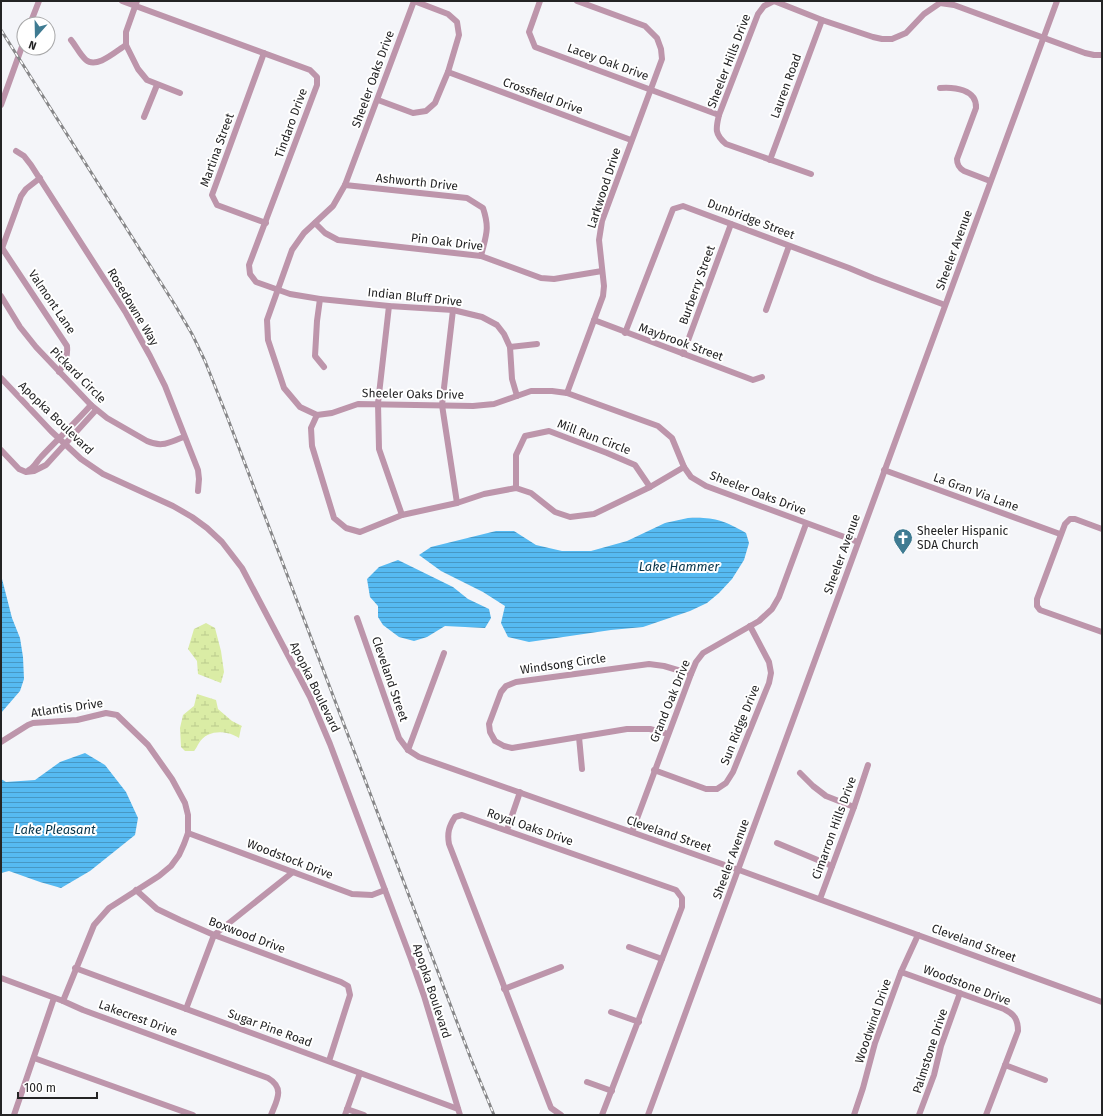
<svg xmlns="http://www.w3.org/2000/svg" width="1103" height="1116" viewBox="0 0 1103 1116" font-family="'Fira Sans',sans-serif">
<defs>
<pattern id="wetland-marsh" width="20" height="14" patternUnits="userSpaceOnUse"><rect width="20" height="14" fill="#daeca5"/><path d="M1 5h8M5 5V1M11 12h8M15 12V8" fill="none" stroke="#bbca8e"/></pattern>
<pattern id="water-rules" width="6" height="5" patternUnits="userSpaceOnUse"><rect width="6" height="5" fill="#56baf2"/><path d="M0 2.5h6" fill="none" stroke="#4797c4"/></pattern>
</defs>
<rect width="100%" height="100%" fill="#f4f5f9"/>
<!-- wetland -->
<g fill="url(#wetland-marsh)">
<path d="M206,623L215,628L221,651L224,672L221,683L198,674L197,661L188,649L194,629Z"/>
<path d="M197,694L216,700L218,709L232,721L242,726L241,728L239,738C228,730 207,729 199,743C197,746 196,749 194,751H185L181,747L180,728L183,715L194,706Z"/>
</g>
<!-- water -->
<g fill="url(#water-rules)">
<path d="M688,518C714,517 723,520 746,533L749,543L744,560L732,579L719,593L707,603L690,611L643,627L611,630L529,642L508,637L501,623L505,606L483,592L441,571L419,555L431,547L496,531H514L536,545L562,551H591L627,541L665,523Z"/>
<path d="M398,560L453,587L468,599L489,609L491,618L485,628L445,626L427,637L414,641L399,637L383,625L378,617V606L370,597L367,579L379,567Z"/>
<path d="M1,575L12,618L20,638L23,657L24,679L20,691L1,713Z"/>
<path d="M85,753L105,765L126,792L138,818L135,835L90,871L61,888L40,882L9,871L1,873V779L6,782L35,780L60,762Z"/>
</g>
<g fill="none" stroke-linecap="round" stroke-linejoin="round">
<!-- minor -->
<g stroke="#bd95ab" stroke-width="6">
<path d="M122,1L310,70L317,77V85L249,265L250,274L256,282L290,294L320,299L389,306L453,310L482,317L497,325L504,334L510,347L512,379L517,396"/>
<path d="M137,1L126,32V45L138,69L147,80L180,93"/>
<path d="M414,1L345,185L333,206L304,233L292,250L267,320L268,340L284,388L300,407L317,415L332,413L358,404L473,406L494,404L531,391H552L567,393L658,426L672,438L684,467L691,477L706,486L858,542"/>
<path d="M540,1L529,32L535,47L719,115"/>
<path d="M30,24L39,1"/>
<path d="M71,40C76,46 80,55 86,60C97,69 116,51 126,45"/>
<path d="M264,53L212,195L217,205L266,223"/>
<path d="M448,72L631,140"/>
<path d="M940,88C954,87 977,89 976,108L957,159C957,165 959,168 964,171L990,181"/>
<path d="M378,100L413,113L426,111L435,103L448,72L459,35L457,22L448,14L414,1"/>
<path d="M1,105L24,41"/>
<path d="M144,117L157,85"/>
<path d="M16,151L24,156L31,165L126,313L150,356L165,386L198,470L199,479L198,491"/>
<path d="M770,160L822,20"/>
<path d="M811,174L726,144C714,134 716,128 719,115L758,14L764,6L774,1L822,20L873,37L882,39H892L906,33L924,14L940,3L954,5L1085,53L1094,55H1102"/>
<path d="M345,185L467,198L483,208C490,229 486,235 481,256"/>
<path d="M315,223L325,233L338,240L481,256L541,278L554,279L602,271"/>
<path d="M2,248L67,346C68,357 65,362 59,372"/>
<path d="M1,251L21,196L26,189L40,178"/>
<path d="M1,296L20,327L36,347L91,405L107,418L147,441C163,448 169,442 184,437"/>
<path d="M320,299L317,321L315,356L324,367"/>
<path d="M389,306L378,403L379,449L402,515"/>
<path d="M453,310L442,405L457,503"/>
<path d="M766,310L789,246"/>
<path d="M594,320L753,380L762,377"/>
<path d="M625,333L673,209L683,206L849,268L873,278L945,305"/>
<path d="M510,347L537,344"/>
<path d="M683,354L731,224"/>
<path d="M1,378L51,431L81,459L103,474L173,506L192,517L207,528L222,542L242,568L310,697L330,744L411,959L424,996L460,1115"/>
<path d="M567,393L603,296L604,286L599,240L602,221L662,59L661,49L657,38L645,26L577,1"/>
<path d="M317,415L311,428L312,446L334,518L346,528L360,532L402,515L457,503L484,494L516,488L531,493L555,512L570,517L594,514L650,487L684,467"/>
<path d="M1,450L19,469L26,472L34,471L46,465L96,410"/>
<path d="M29,470C35,467 37,461 41,457C58,439 75,423 91,405"/>
<path d="M884,470L1060,534"/>
<path d="M516,488V455L525,436L549,431L607,453L635,465L650,487"/>
<path d="M1102,529L1075,519H1070L1065,524L1037,599V606L1040,610L1102,632"/>
<path d="M357,618L399,738L408,750L419,757L739,870L1102,1002"/>
<path d="M668,734L650,729H627L512,748L504,746L495,741L490,732L489,724L501,692L506,686L516,682L649,664L664,666L691,674"/>
<path d="M579,737L582,769"/>
<path d="M1,742L28,725L33,723L77,720L106,713L117,715L148,745L172,779L185,803L188,815V833L184,844L179,855L171,866L159,876L109,908L94,925L63,1001"/>
<path d="M408,750L444,653"/>
<path d="M654,770L706,789H717L726,783L733,772L769,683L771,673L769,662L750,626"/>
<path d="M800,773L813,786L826,796L854,807"/>
<path d="M507,830L520,792"/>
<path d="M632,832L691,674L696,662L703,653L759,621L772,609L779,597L806,524"/>
<path d="M188,833L352,894L372,895L385,890"/>
<path d="M777,843L832,866"/>
<path d="M136,890L157,909L180,920L214,935L341,982L348,986L350,995L329,1061"/>
<path d="M820,899L854,807L868,765"/>
<path d="M629,947L662,959"/>
<path d="M75,968L458,1109"/>
<path d="M901,972L1004,1009C1014,1014 1018,1019 1018,1031L986,1115"/>
<path d="M1,978L63,1001L83,1010L268,1078C285,1088 277,1100 271,1115"/>
<path d="M504,989L561,967"/>
<path d="M186,1009L214,935L293,872"/>
<path d="M611,1012L639,1022"/>
<path d="M34,1058L193,1115"/>
<path d="M1005,1065L1045,1080"/>
<path d="M587,1082L612,1091"/>
<path d="M347,1109L364,1115"/>
<path d="M14,1115L54,998"/>
<path d="M345,1115L360,1073"/>
<path d="M561,1115L551,1108L449,844C447,833 449,826 455,817L462,815L676,890L682,898V907L602,1115"/>
<path d="M648,1115L1057,1"/>
<path d="M854,1115L863,1088L875,1043L901,972L918,935"/>
<path d="M919,1115L934,1075L941,1046L960,993"/>
</g>
<defs>
<path id="rail" d="M1,30L175,305L192,334L205,361L228,419L471,1059L494,1115"/>
</defs>
<!-- rail casing -->
<use href="#rail" stroke="#878789" stroke-width="3"/>
<!-- rail -->
<use href="#rail" stroke="#fff" stroke-width="1.5" stroke-dasharray="4.5" stroke-linecap="butt"/>
</g>
<!-- icons -->
<defs>
<symbol id="church-pin" viewBox="-11 -11 22 30"><path d="M0 17L-7.5 6A9.5 9.5 0 1 1 7.5 6Z" fill="#3f7b92" stroke="#fff"/><path d="M-1.2-6h2.4v3.5h3.3v2.4h-3.3V6h-2.4V-.1h-3.3v-2.4h3.3Z" fill="#fff"/></symbol>
</defs>
<g fill-rule="evenodd">
<use href="#church-pin" x="892" y="527" width="22" height="30"/>
</g>
<g text-anchor="middle" dominant-baseline="central" stroke-width="4" stroke-linejoin="round" paint-order="stroke">
<!-- street labels -->
<g font-size="12" fill="#242425" stroke="#fff">
<text transform="translate(729 61) rotate(-69)">Sheeler Hills Drive</text>
<text transform="translate(608 62) rotate(20)">Lacey Oak Drive</text>
<text transform="translate(373 79) rotate(-70)">Sheeler Oaks Drive</text>
<text transform="translate(786 86) rotate(-70)">Lauren Road</text>
<text transform="translate(543 96) rotate(20)">Crossfield Drive</text>
<text transform="translate(291 123) rotate(-70)">Tindaro Drive</text>
<text transform="translate(217 150) rotate(-70)">Martina Street</text>
<text transform="translate(417 182) rotate(6)">Ashworth Drive</text>
<text transform="translate(604 188) rotate(-72)">Larkwood Drive</text>
<text transform="translate(751 219) rotate(21)">Dunbridge Street</text>
<text transform="translate(447 242) rotate(7)">Pin Oak Drive</text>
<text transform="translate(954 250) rotate(-70)">Sheeler Avenue</text>
<text transform="translate(697 285) rotate(-70)">Burberry Street</text>
<text transform="translate(415 297) rotate(6)">Indian Bluff Drive</text>
<text transform="translate(52 302) rotate(56)">Valmont Lane</text>
<text transform="translate(133 307) rotate(59)">Rosedowne Way</text>
<text transform="translate(681 342) rotate(20)">Maybrook Street</text>
<text transform="translate(78 375) rotate(45)">Pickard Circle</text>
<text transform="translate(413 394) rotate(1)">Sheeler Oaks Drive</text>
<text transform="translate(56 418) rotate(44)">Apopka Boulevard</text>
<text transform="translate(594 437) rotate(21)">Mill Run Circle</text>
<text transform="translate(976 492) rotate(20)">La Gran Via Lane</text>
<text transform="translate(758 493) rotate(21)">Sheeler Oaks Drive</text>
<text transform="translate(842 554) rotate(-70)">Sheeler Avenue</text>
<text transform="translate(563 664) rotate(-8)">Windsong Circle</text>
<text transform="translate(390 679) rotate(71)">Cleveland Street</text>
<text transform="translate(315 687) rotate(64)">Apopka Boulevard</text>
<text transform="translate(670 701) rotate(-68)">Grand Oak Drive</text>
<text transform="translate(67 708) rotate(-8)">Atlantis Drive</text>
<text transform="translate(740 725) rotate(-68)">Sun Ridge Drive</text>
<text transform="translate(530 827) rotate(19)">Royal Oaks Drive</text>
<text transform="translate(834 828) rotate(-70)">Cimarron Hills Drive</text>
<text transform="translate(669 834) rotate(19)">Cleveland Street</text>
<text transform="translate(290 859) rotate(21)">Woodstock Drive</text>
<text transform="translate(731 859) rotate(-70)">Sheeler Avenue</text>
<text transform="translate(247 935) rotate(21)">Boxwood Drive</text>
<text transform="translate(974 943) rotate(20)">Cleveland Street</text>
<text transform="translate(967 985) rotate(21)">Woodstone Drive</text>
<text transform="translate(432 991) rotate(72)">Apopka Boulevard</text>
<text transform="translate(138 1018) rotate(20)">Lakecrest Drive</text>
<text transform="translate(873 1021) rotate(-71)">Woodwind Drive</text>
<text transform="translate(270 1028) rotate(20)">Sugar Pine Road</text>
<text transform="translate(930 1051) rotate(-72)">Palmstone Drive</text>
</g>
<!-- poi labels -->
<g font-size="12" fill="#242425" stroke="#fff" text-anchor="start">
<text x="917" y="531">Sheeler Hispanic<tspan x="917" dy="14">SDA Church</tspan></text>
</g>
<!-- water labels -->
<g font-size="13" font-style="italic" fill="#053349" stroke="#fff">
<text x="679" y="566">Lake Hammer</text>
<text x="55" y="829">Lake Pleasant</text>
</g>
</g>
<!-- border -->
<rect width="1103" height="1116" fill="none" stroke="#242425" stroke-width="4"/>
<!-- north arrow -->
<g transform="translate(36 36) rotate(200)"><circle r="19" fill="#ffffff" stroke="#a7a7a8"/>
<path d="M0-3L7 15L0 10L-7 15Z" fill="#3f7b92"/>
<text y="-6" font-size="11" font-weight="bold" text-anchor="middle" fill="#242425">N</text>
</g>
<!-- scale -->
<path d="M18 1092v6h79v-6" fill="none" stroke="#242425" stroke-width="2"/>
<text x="24" y="1092" font-size="12" fill="#242425" stroke="#ffffff" stroke-width="3" paint-order="stroke">100 m</text>
</svg>
